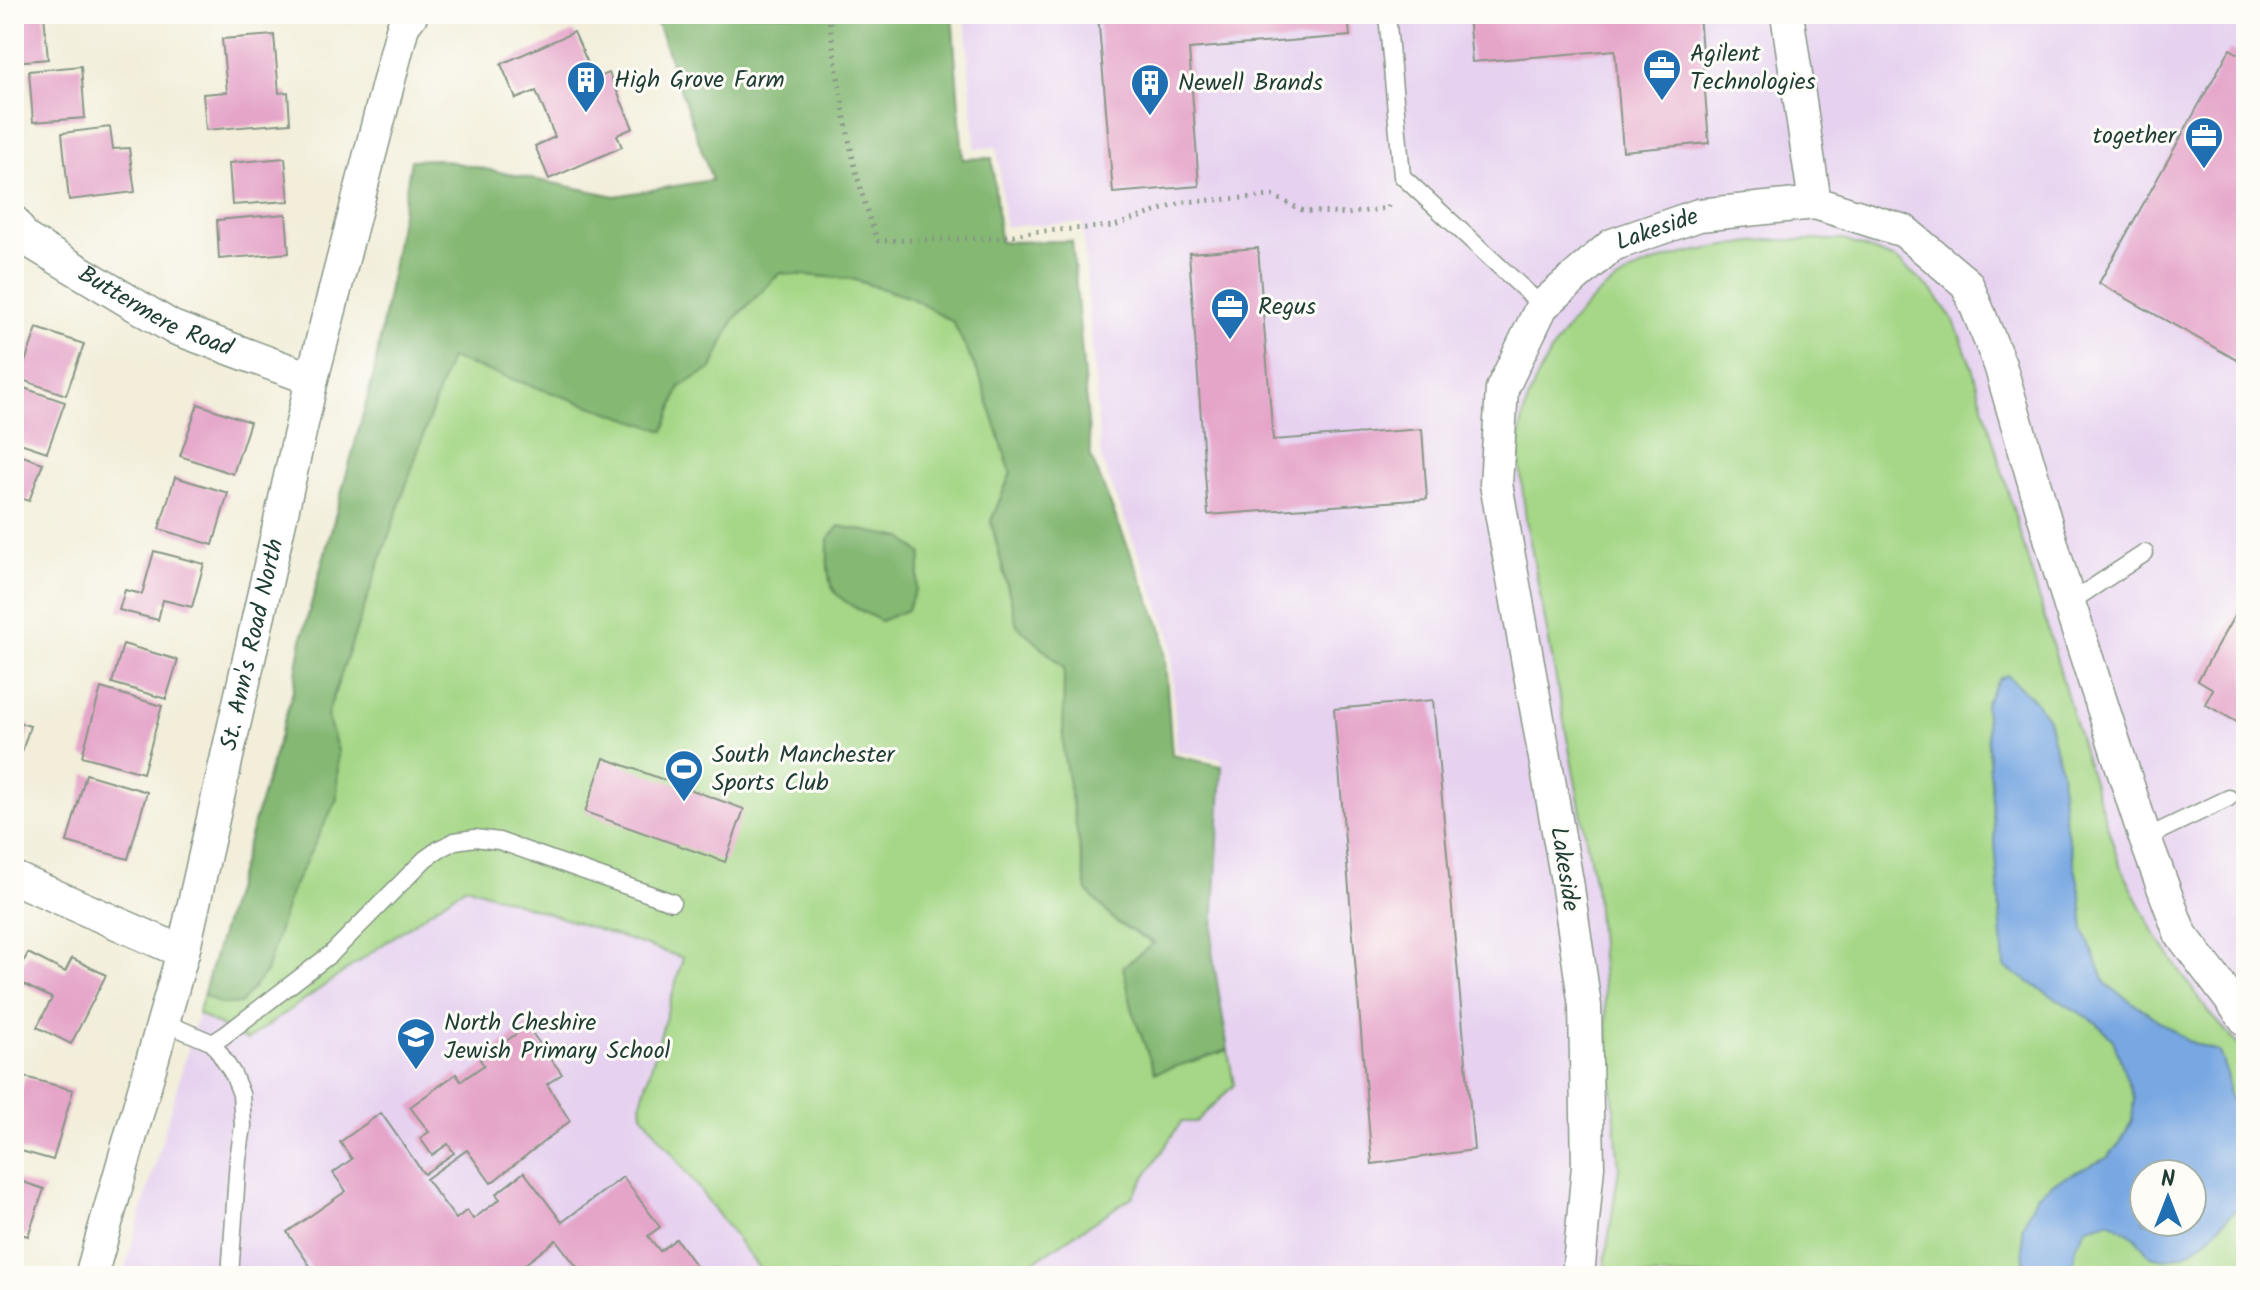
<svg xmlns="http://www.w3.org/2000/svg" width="2260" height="1290" viewBox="0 0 2260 1290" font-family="Kalam,sans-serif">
<rect width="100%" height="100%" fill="#fdfcf7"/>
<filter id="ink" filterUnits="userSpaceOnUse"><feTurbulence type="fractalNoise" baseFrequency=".0125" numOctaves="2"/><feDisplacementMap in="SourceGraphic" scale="16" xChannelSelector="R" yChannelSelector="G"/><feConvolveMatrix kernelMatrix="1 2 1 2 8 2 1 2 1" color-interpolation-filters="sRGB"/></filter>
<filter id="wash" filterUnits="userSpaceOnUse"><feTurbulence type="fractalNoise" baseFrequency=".006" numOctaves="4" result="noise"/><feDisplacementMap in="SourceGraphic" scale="32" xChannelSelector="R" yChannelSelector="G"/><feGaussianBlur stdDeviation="1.8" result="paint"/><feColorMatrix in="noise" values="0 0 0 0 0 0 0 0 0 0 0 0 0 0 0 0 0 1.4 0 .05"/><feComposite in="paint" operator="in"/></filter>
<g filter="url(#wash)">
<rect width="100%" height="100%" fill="#f2eeda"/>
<!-- built -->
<g fill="#e6d2f0" fill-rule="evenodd">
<path d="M965,14H2246V1276H1011L1132,1197L1181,1121L1211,943L1222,759L1177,751L1170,634L1101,459L1082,223L1005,226L997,147L975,148ZM2144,1174H2192V1222H2144Z"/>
<path d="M466,886L684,958L641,1102L642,1114L765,1276H123L198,1014L247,1040Z"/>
</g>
<!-- green -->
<g fill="#a5d786" stroke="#628a5d" stroke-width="2" fill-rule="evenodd">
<path d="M1767,240H1844L1896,259L1932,290L1954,321L1972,367L2084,754L2120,865L2155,934L2203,1005L2246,1054V1276H1603L1619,1168L1595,886L1526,520C1523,490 1517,457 1521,428C1525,402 1537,376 1550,354C1605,261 1668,254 1767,240ZM2144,1174H2192V1222H2144Z"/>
<path d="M780,273L852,279L911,298L953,322L980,377L1011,473L991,521L1017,624L1064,668V733L1139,935L1154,944L1180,1065L1228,1050L1234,1085L1196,1122H1181L1132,1197L1011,1276H765L642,1114L641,1102L683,958L466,886L247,1040L198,1014L293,691L303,634L374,374L383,320L725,338L734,319Z"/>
</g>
<!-- forest -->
<g fill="#84b873" stroke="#527a54" stroke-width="2">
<path d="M654,14H952L963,159L992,158L1000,242L1072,241L1091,457L1163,632L1172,755L1222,766L1212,951L1228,1050L1155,1073L1134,1016L1123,967L1154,943L1117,923L1087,891L1063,750L1064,668L1017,625L991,521L1011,473L980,377L953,322L911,298L852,279L780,273L734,319L712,368L680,387L664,431L450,358L327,715L338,751L337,799L290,893L266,972L240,1004H220L203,995L293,691L303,634L374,374L411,160L437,159L615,196L712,180Z"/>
<path d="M839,526L903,538L922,554L916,589L907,610L881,621C868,614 841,603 833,589C826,576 828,553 828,539Z"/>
</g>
<!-- water -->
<path fill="#78a7e2" stroke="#4c728b" stroke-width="2" fill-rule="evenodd" d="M2007,675L2034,700L2048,719L2061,771L2064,818L2081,895L2084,930L2106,984L2188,1041L2219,1052L2228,1077V1092L2246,1128V1186L2240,1205L2204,1242L2183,1255L2166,1259L2150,1256L2135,1237L2110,1221L2087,1227L2076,1246L2072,1276H2025L2022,1228L2036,1196L2054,1182L2107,1158L2120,1143L2132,1120L2134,1099L2113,1040L2098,1024L2004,967L1985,704L1999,679ZM2144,1174H2192V1222H2144Z"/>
<g id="blocks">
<!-- building -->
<g fill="#e5a5c9">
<path d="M14,14H44L48,59L14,62Z"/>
<path d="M1098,14H1348L1350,36L1189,49L1199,186L1113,193Z"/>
<path d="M1468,14H1699L1709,143L1623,151L1615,50L1472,62Z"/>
<path d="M574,32L595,79L609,73L633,128L617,135L622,147L549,179L535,146L555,137L536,91L516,99L501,64Z"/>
<path d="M274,35L279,93L288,92L290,123L206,130L203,94L227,92L222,39Z"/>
<path d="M2230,49L2246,58V365L2099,283Z"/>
<path d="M81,66L85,118L33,122L29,71Z"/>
<path d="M110,127L113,149L129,148L135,192L69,200L62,133Z"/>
<path d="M285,158L289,201L232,205L229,163Z"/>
<path d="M286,214L289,253L219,259L217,220Z"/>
<path d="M1258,248L1273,440L1422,429L1427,499L1208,515L1189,253Z"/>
<path d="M37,328L84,344L66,395L19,379Z"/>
<path d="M18,386L65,402L47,452L14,441V396Z"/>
<path d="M198,404L250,422L233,474L180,456Z"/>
<path d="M14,453L43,463L29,501L14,496Z"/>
<path d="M175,477L228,493L213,545L159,529Z"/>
<path d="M154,551L204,564L192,607L163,600L158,620L119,610L125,590L142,594Z"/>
<path d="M2246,595V727L2205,704L2213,689L2198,680Z"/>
<path d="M123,644L178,660L166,699L112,683Z"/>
<path d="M101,688L162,706L143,773L82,756Z"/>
<path d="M1433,700L1474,1150L1372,1164L1334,709Z"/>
<path d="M14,721L30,726L15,774H14Z"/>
<path d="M604,758L744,809L725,862L585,812Z"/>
<path d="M86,774L147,792L128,859L67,842Z"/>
<path d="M28,953L65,972L72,958L106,975L71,1044L37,1027L52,998L14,980Z"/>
<path d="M527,1026L562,1074L547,1084L570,1121L491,1183L467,1150L426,1179L456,1219L467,1210L473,1219L500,1199L496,1194L524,1172L562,1222L623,1177L660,1227L648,1236L660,1251L676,1239L703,1276H584L556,1240L510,1276H317L287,1232L346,1191L333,1173L352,1159L340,1142L381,1113L424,1174L454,1153L448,1144L432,1155L420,1138L429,1132L410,1107L456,1074L461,1081L484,1065L480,1060Z"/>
<path d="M25,1077L73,1090L53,1160L14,1149V1117Z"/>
<path d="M14,1179L44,1189L28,1236L14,1232Z"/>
</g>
</g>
</g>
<g filter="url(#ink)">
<use href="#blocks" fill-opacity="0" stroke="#889687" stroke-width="2"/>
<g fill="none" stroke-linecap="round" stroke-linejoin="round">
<defs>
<g id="lane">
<path d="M1387,14L1402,176L1542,306"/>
<path d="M2069,603L2145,553"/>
<path d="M2145,838L2229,798"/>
<path d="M163,1022L213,1043L225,1035L332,953L425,859L439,849L455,841L475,838L499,841L672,902"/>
<path d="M213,1043L233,1074L241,1094L243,1126L238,1159L230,1276"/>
</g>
<g id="street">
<path d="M1787,14L1815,203"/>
<path id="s1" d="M14,222L24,238L172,327L312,379"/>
<path d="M14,878L183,952"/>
<path id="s2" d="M91,1276L183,952L312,379L403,26L412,14"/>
<path id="s3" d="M1578,1276L1588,1166L1585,1006L1567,881L1496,484L1502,389L1542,306L1612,245L1699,215L1815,203L1904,231L1967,284L2000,365L2069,603L2145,838L2180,933L2246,1020"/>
</g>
</defs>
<!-- lane casing -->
<use href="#lane" stroke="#889687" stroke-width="19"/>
<!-- street casing -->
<use href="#street" stroke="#889687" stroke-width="35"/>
<!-- path -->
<path stroke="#889687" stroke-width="5" stroke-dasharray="2 6" stroke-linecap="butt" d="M828,14C841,90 849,169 878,241L997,238L1031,232L1114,226L1184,202L1273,196L1304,211L1347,214L1387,208L1390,201"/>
<!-- lane -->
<use href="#lane" stroke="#fff" stroke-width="16"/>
<!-- street -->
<use href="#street" stroke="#fff" stroke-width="32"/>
</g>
</g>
<!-- icons -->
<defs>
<symbol id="office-pin" viewBox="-11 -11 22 30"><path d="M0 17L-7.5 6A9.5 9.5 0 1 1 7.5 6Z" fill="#1f6fb2" stroke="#fdfcf7"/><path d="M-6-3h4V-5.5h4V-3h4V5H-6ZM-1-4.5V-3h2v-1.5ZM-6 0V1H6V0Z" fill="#fff"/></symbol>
<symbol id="building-pin" viewBox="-11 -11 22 30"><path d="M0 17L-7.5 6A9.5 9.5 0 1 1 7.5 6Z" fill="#1f6fb2" stroke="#fdfcf7"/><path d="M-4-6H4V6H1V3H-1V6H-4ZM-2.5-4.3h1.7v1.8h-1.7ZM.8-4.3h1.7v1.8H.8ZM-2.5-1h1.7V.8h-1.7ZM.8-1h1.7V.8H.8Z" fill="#fff"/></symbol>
<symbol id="stadium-pin" viewBox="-11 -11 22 30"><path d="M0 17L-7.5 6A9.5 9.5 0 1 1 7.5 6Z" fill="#1f6fb2" stroke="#fdfcf7"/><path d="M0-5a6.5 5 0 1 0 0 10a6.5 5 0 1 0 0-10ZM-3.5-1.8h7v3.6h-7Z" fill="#fff"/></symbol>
<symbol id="school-pin" viewBox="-11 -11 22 30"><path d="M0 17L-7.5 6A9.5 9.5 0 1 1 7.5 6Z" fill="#1f6fb2" stroke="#fdfcf7"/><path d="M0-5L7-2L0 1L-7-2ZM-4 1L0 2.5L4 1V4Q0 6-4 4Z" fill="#fff"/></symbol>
</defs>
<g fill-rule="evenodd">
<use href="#office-pin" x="1640" y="46" width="44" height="60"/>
<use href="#building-pin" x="564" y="58" width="44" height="60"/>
<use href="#building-pin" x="1128" y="61" width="44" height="60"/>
<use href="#office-pin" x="2182" y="114" width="44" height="60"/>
<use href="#office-pin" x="1208" y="285" width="44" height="60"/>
<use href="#stadium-pin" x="662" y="747" width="44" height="60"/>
<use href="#school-pin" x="394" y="1015" width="44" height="60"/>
</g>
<g text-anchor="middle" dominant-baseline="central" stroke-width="6" stroke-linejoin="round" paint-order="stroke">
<!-- poi labels -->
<g font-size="24" fill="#1f3d34" stroke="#fdfcf7" text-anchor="start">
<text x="1690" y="54">Agilent<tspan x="1690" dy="28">Technologies</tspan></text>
<text x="614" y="80">High Grove Farm</text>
<text x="1178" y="83">Newell Brands</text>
<text x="2176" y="136" text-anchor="end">together</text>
<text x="1258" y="307">Regus</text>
<text x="712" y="755">South Manchester<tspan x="712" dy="28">Sports Club</tspan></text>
<text x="444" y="1023">North Cheshire<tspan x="444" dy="28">Jewish Primary School</tspan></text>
</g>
<!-- street labels -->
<g font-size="24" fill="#1f3d34" stroke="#fdfcf7">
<text stroke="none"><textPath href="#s3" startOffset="1128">Lakeside</textPath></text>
<text stroke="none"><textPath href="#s1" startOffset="170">Buttermere Road</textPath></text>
<text stroke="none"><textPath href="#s2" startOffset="652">St. Ann's Road North</textPath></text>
<text transform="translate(1564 869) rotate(81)">Lakeside</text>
</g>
</g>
<!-- margin -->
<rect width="2260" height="1290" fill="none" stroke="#fdfcf7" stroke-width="48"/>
<!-- north arrow -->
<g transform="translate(2168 1198)"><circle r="38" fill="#fdfcf7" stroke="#a4b0a9" stroke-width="2"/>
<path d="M0-6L14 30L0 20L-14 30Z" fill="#1f6fb2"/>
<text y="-12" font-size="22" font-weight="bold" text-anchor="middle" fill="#1f3d34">N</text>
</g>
</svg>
